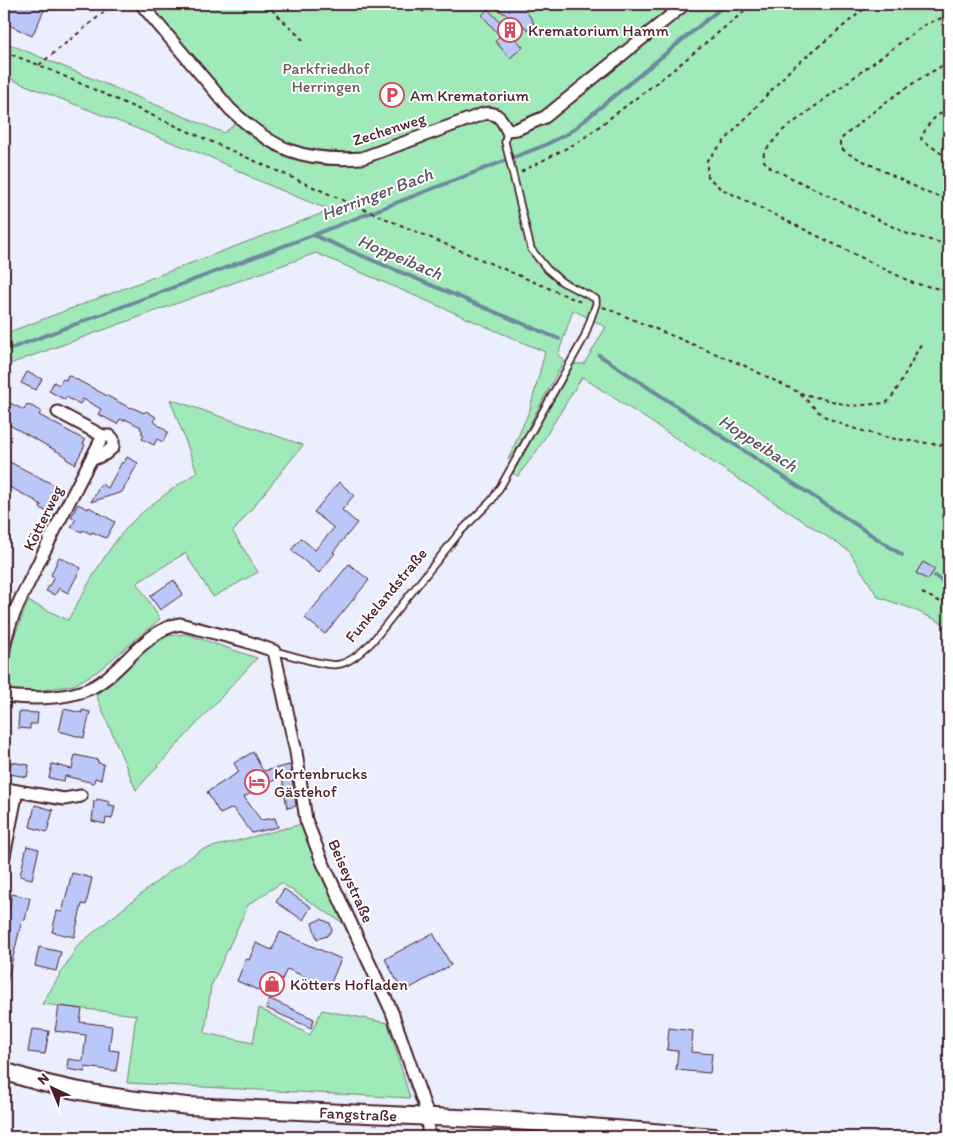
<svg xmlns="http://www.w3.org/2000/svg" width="953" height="1141" viewBox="0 0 953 1141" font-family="Itim,sans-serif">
<rect width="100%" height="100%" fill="#eaeefd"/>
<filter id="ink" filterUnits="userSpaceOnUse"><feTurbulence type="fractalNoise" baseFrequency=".02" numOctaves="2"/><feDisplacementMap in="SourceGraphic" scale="10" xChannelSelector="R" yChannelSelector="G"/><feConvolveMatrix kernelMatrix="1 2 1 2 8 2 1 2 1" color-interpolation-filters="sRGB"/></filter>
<g filter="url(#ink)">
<!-- green -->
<g fill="#a0e9b8" stroke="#758472">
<path d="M143,4H949V626L910,608L878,597L849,551L582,377L536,452L518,476L513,473L574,364H584L606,327L573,310L558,355L564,360L514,454L508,460L530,409L545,352L316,253L4,366V334L331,210L314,204L257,180L212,158L15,81L4,75V42L224,133L236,123L273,137L238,110Z"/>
<path d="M170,399L303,445L233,532L258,572L213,597L185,553L137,583L160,619L98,671L74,685L36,691L14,692L5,683L13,640L28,601L68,620C87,587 104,552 130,524C150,504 174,488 197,472Z"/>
<path d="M186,634L257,658L136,790L96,695L140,655L167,636Z"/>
<path d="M306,823L346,925L281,883L248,905L211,986L205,1033L253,1043L259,1008L310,1035L322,1010L388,1023L410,1098L127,1083L136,1015L42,1004L78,945L170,871L201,850Z"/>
</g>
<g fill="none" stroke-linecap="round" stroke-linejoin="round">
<!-- stream -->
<g stroke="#6e8a9c" stroke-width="4">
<path d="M313,235L559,339"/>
<path d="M4,351L313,235L543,146L569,133L726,4"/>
<path d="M599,355L902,555"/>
<path d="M935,576L949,585"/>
</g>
</g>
<!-- building -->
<g fill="#bac8f9" stroke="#4a1f2b">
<path d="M4,4H47L32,36L7,24L9,21L4,19Z"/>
<path d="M490,4H519L526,8L525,10L533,21L534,33Z"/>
<path d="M488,9L523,47L510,58L495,41L500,36L482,15Z"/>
<path d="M27,372L42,379L36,390L21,383Z"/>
<path d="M68,375L130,408L131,407L144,413L146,411L156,417L153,421L168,432L163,442L157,439L154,445L142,439L144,435L141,433L143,431L140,429L141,427L125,419L124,421L120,419L117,424L98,414L101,409L83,399L80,404L66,397L65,400L49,391L54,382L59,385L63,379L66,380Z"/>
<path d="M4,400L24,410L27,404L41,411L39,415L85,440L83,444L85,445L75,464L66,459L67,457L62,454L4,422Z"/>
<path d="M127,457L138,463L122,492L91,502L101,484L108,488L122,462L124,463Z"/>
<path d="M4,459L60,488L57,493L59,494L49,513L40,508L41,505L36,501L4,484Z"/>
<path d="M339,482L354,495L342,510L357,523L333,552L335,553L319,573L291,550L301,538L315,550L334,528L314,512Z"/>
<path d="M78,504L88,509L89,507L115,522L106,538L92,532L91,534L83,530L82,532L71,527L76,519L71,517Z"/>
<path d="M59,557L81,568L68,593L59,588L55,595L46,591L54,577L51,575Z"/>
<path d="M923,562L935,569L928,580L916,573Z"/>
<path d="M349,564L369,580L325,634L305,618Z"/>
<path d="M174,580L183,594L160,610L150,596Z"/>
<path d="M64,709L82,713V710L90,712L84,738L59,731Z"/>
<path d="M19,712L38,713L37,724H30V729L18,728Z"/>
<path d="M253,752L263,771L290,765L296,806L287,808L282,776L244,797L261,820L275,818L278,827L252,833L233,808L220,814L207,792L239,772L234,763Z"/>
<path d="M75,755L98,760V763L104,764L101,780L95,778L94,783L65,776L64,781L49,778L52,764L72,769Z"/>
<path d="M11,762L29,765L27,777L9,774Z"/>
<path d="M97,799L110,802L109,805L115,806L112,819L106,818L105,824L92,821L94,801L96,802Z"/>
<path d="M35,805L53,810L47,832L30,827Z"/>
<path d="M27,846L39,849L32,879L20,876Z"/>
<path d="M72,873L92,878L86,905L82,904L74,937L52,932L57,911L62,912Z"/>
<path d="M284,889L311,907L303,920L276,902Z"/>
<path d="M12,894L30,898L25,920H22L7,982H4V932Z"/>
<path d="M321,919L330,923L332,930L327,936L317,939L312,923Z"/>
<path d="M280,932L341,959L329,987L287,969L274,997L237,981L246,959L249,960L256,943L272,950Z"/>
<path d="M433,933L451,965L403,992L385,959Z"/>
<path d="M39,947L61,952L56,971L35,966Z"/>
<path d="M270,999L314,1019L311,1028L266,1008Z"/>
<path d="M59,1006L82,1009L80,1022L112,1026L109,1050L119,1051L116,1071L85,1067V1072L67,1069L68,1059L83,1061L86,1035L55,1031Z"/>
<path d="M669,1028L693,1031L691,1052L712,1054L710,1073L676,1070L678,1051L667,1050Z"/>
<path d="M32,1029L49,1031L45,1054L28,1052Z"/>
</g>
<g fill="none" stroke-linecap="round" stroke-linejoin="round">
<defs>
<path id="lane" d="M274,651C288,654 328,668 340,664C353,661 363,650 372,642L460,532L492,500L502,484L584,338L596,304V299L562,282L547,269L531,249L505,142L507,130"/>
<g id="street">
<path d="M141,4L230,109C274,150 301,162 362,158L483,114C497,111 502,119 507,130L517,129L545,117L685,4"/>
<path d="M91,460L105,454L113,447V439L110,436H103"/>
<path d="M4,648C8,621 23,594 35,570C57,525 80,480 103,436L58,412"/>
<path d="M4,696C32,699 64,700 91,688C122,673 144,630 180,624L245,641L274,651L296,752L306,820L322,861L392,1012L428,1116V1137"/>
<path d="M4,788L17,791L4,856"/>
<path d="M17,791L64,799L81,796"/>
</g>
<g id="secondary">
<path id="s1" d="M4,1071C63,1092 126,1099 188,1106L502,1120L715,1137"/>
</g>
</defs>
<!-- lane casing -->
<use href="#lane" stroke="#4a1f2b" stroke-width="9"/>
<!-- street casing -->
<use href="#street" stroke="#4a1f2b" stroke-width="15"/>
<!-- secondary casing -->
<use href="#secondary" stroke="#4a1f2b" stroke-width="20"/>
<!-- path -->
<g stroke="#4a1f2b" stroke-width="2" stroke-dasharray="4 4" stroke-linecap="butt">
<path d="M266,4L305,42"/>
<path d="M421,4L418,7L425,13"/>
<path d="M870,4L790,70L707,160V176L720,188L913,283L949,291"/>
<path d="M949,15L924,25L782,131L764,152L763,160L771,168L908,234L949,245"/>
<path d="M4,52L39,65L356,206L581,302"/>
<path d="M949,62C910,83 873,110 840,140V147L847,153L928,193L949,200"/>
<path d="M39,65L114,4"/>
<path d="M949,109C934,116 927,124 921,139L949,159"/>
<path d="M521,172L580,141L673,70L753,4"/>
<path d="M603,307L745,366L798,392L822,415L836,422L852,428L889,438L949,446"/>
<path d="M800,393L851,406L886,403C896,396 913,357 921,344"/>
<path d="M922,593L949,606"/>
</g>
<!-- lane -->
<use href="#lane" stroke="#fff" stroke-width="5.5"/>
<!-- street -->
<use href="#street" stroke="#fff" stroke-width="11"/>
<!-- secondary -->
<use href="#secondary" stroke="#fff" stroke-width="16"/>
</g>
</g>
<!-- icons -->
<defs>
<symbol id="building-ring" viewBox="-11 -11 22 22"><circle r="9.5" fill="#fff" stroke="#d1495b" stroke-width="1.5"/><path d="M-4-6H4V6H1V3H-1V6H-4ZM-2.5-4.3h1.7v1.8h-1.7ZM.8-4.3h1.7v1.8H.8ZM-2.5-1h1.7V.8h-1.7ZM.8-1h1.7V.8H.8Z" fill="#d1495b"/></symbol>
<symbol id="parking-ring" viewBox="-11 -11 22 22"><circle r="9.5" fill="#fff" stroke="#d1495b" stroke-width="1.5"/><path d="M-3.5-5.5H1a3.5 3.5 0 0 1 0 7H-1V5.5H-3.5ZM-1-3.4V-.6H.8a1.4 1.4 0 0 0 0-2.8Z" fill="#d1495b"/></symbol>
<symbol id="hotel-ring" viewBox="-11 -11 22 22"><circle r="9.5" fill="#fff" stroke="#d1495b" stroke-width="1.5"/><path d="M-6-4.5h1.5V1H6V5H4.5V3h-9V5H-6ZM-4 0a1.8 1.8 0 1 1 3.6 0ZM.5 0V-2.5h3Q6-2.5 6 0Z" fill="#d1495b"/></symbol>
<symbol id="shop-ring" viewBox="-11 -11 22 22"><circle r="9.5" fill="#fff" stroke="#d1495b" stroke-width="1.5"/><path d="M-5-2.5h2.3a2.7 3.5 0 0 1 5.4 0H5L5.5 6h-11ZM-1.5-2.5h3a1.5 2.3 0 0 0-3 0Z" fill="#d1495b"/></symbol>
</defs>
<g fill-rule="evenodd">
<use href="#building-ring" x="496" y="16" width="28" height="28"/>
<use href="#parking-ring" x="378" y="81" width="28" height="28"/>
<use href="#hotel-ring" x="243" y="768" width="28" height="28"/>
<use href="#shop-ring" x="258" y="970" width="28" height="28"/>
</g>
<g text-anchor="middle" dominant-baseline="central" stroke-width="4" stroke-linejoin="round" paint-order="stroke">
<!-- poi labels -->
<g font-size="16" fill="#4a1f2b" stroke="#fff" text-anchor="start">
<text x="528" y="30">Krematorium Hamm</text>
<text x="410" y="95">Am Krematorium</text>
<text x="274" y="773">Kortenbrucks<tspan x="274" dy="18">Gästehof</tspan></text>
<text x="290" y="984">Kötters Hofladen</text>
</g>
<!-- park labels -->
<g font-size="16" fill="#645c55" stroke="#fff">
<text x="326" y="68">Parkfriedhof<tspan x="326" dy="18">Herringen</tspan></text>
</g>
<!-- street labels -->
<g font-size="16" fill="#4a1f2b" stroke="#fff">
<text transform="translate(389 129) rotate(-18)">Zechenweg</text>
<text transform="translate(43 518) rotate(-64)">Kötterweg</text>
<text transform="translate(386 595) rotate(-50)">Funkelandstraße</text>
<text transform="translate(351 881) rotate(66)">Beiseystraße</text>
<text stroke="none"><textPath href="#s1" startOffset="358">Fangstraße</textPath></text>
</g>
<!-- water labels -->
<g font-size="18" font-style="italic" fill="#5c5463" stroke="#fff">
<text transform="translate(377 194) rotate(-21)">Herringer Bach</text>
<text transform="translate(400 257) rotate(23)">Hoppeibach</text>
<text transform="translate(758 443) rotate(33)">Hoppeibach</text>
</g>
</g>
<!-- margin -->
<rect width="953" height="1141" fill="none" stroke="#fff" stroke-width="20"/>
<rect x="10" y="10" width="933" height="1121" fill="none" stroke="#4a1f2b" stroke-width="2" filter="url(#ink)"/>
<!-- north arrow -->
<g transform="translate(52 1088) rotate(316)" stroke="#ffffff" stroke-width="4" paint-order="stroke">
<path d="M0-4L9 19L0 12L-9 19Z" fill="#4a1f2b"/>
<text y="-8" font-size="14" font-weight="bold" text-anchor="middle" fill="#4a1f2b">N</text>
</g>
</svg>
